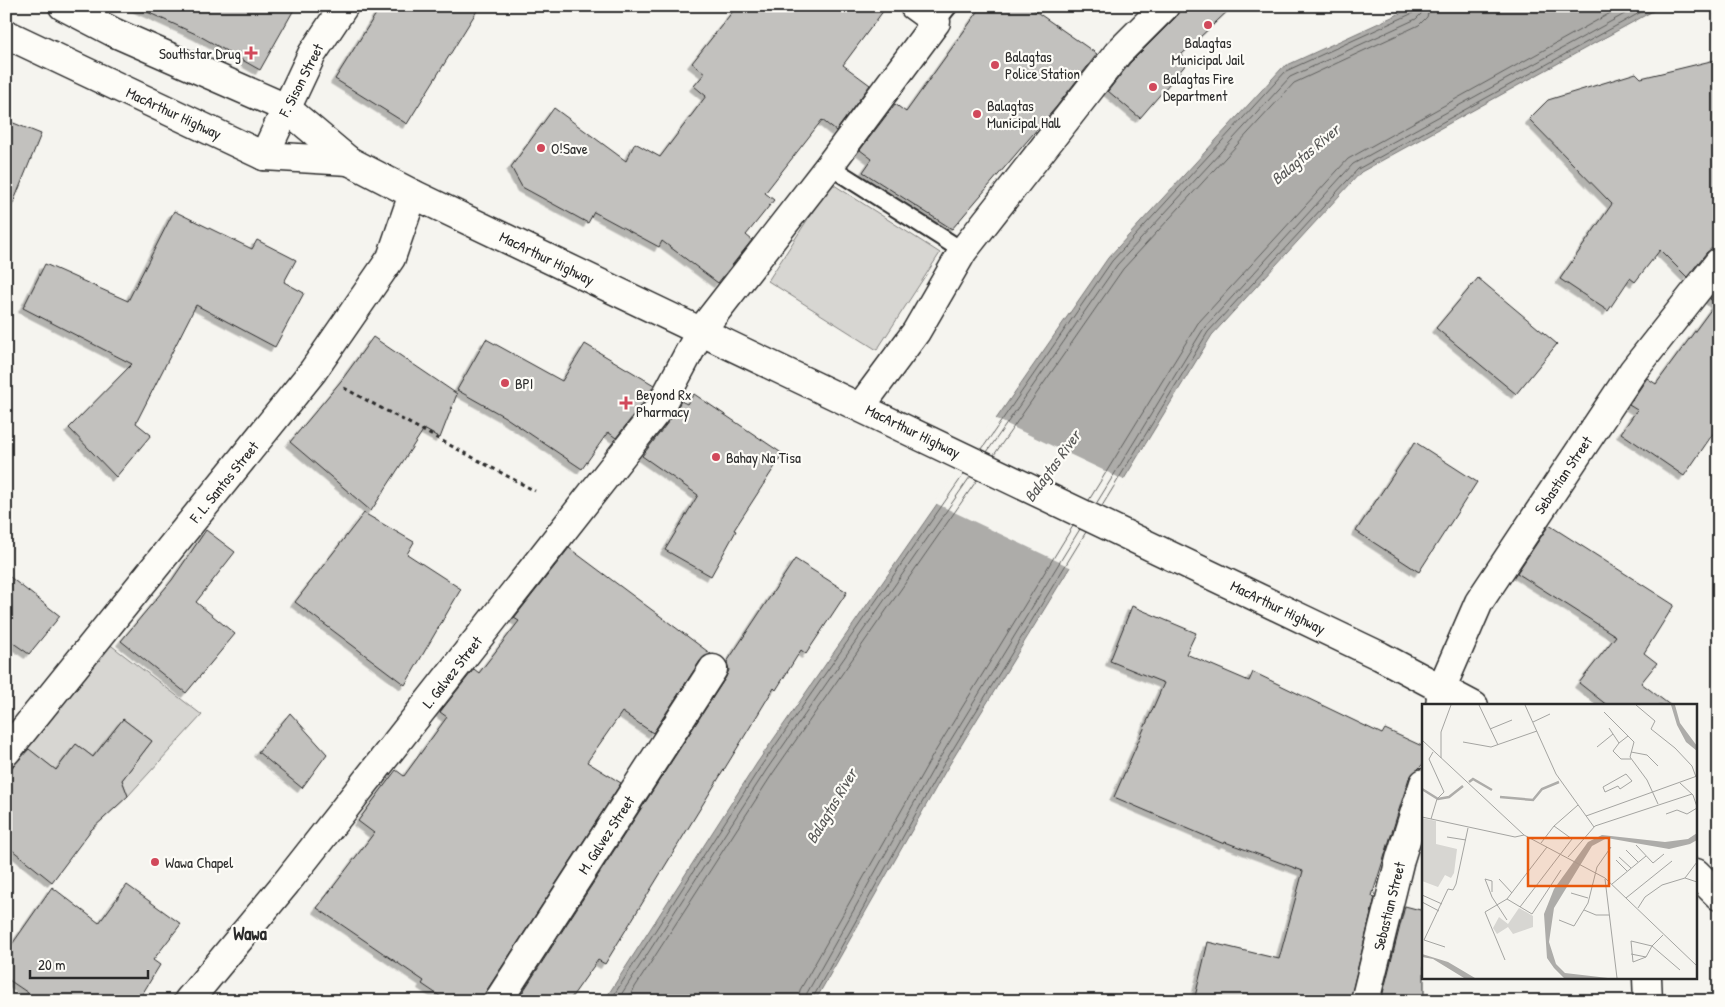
<svg xmlns="http://www.w3.org/2000/svg" width="1725" height="1007" viewBox="0 0 1725 1007" font-family="'Patrick Hand',sans-serif">
<defs>
<filter id="shadow"><feDropShadow dx="-4.5" dy="4.5" stdDeviation="0" flood-color="#0004"/></filter>
</defs>
<rect width="100%" height="100%" fill="#f5f4ef"/>
<filter id="ink" filterUnits="userSpaceOnUse"><feTurbulence type="fractalNoise" baseFrequency=".02" numOctaves="2"/><feDisplacementMap in="SourceGraphic" scale="10" xChannelSelector="R" yChannelSelector="G"/><feConvolveMatrix kernelMatrix="1 2 1 2 8 2 1 2 1" color-interpolation-filters="sRGB"/></filter>
<g filter="url(#ink)">
<!-- green -->
<g fill="#d7d6d2" stroke="#81807e">
<path d="M831,183L940,253L877,350L768,281Z"/>
<path d="M108,643L202,715L128,796L122,780L152,741L123,719L93,757L76,744L56,770L27,748Z"/>
</g>
<!-- water -->
<path fill="#adaca9" stroke="#797877" d="M1416,6H1662L1361,172L1212,335L946,770L815,1001H604L757,763L1108,258L1283,67Z"/>
<!-- pier -->
<path fill="#f5f4ef" d="M994,418L1126,481L1072,568L935,503Z"/>
<g fill="none" stroke-linecap="round" stroke-linejoin="round">
<!-- shore -->
<g stroke="#5f5f5d" stroke-width="1">
<path d="M982,449L1112,261L1286,71L1413,13L1416,6"/>
<path d="M987,452L1117,265L1290,77L1416,19L1421,14L1422,6"/>
<path d="M994,455L1123,269L1294,83L1419,25L1427,17L1430,6"/>
<path d="M1089,500L1198,323L1348,159L1623,6"/>
<path d="M1096,504L1204,328L1353,164L1639,6"/>
<path d="M1102,506L1208,332L1358,169L1652,6"/>
<path d="M610,1001L761,766L964,474"/>
<path d="M617,1001L767,769L970,477"/>
<path d="M626,1001L773,773L977,480"/>
<path d="M798,1001L800,990L930,760L1073,526"/>
<path d="M805,1001L807,993L936,764L1080,529"/>
<path d="M811,1001L942,767L1086,532"/>
</g>
</g>
<!-- building -->
<g fill="#c2c1be" stroke="#2b2b2b" filter="url(#shadow)">
<path d="M134,6H296L260,70L198,35Z"/>
<path d="M381,6H480L407,124L335,79Z"/>
<path d="M737,6H887L843,65L870,85L836,131L822,120L765,193L774,200L746,235L752,240L718,283L662,241L659,247L594,212L588,223L522,187L511,167L554,108L626,161L635,143L660,157L706,96L694,86L705,73L692,63Z"/>
<path d="M982,6H1028L1097,54L1057,106L952,229L863,172L872,159L860,150L895,104L906,112Z"/>
<path d="M1180,6H1233L1181,55L1188,62L1140,118L1108,91L1130,63L1176,17Z"/>
<path d="M1719,59V247L1707,252L1687,277L1660,250L1635,282L1630,278L1608,311L1560,279L1612,204L1529,119L1548,100L1636,73L1641,78Z"/>
<path d="M6,120L41,134L7,218L6,217Z"/>
<path d="M174,211L252,249L257,240L296,260L284,282L304,293L275,347L196,305L136,423L151,435L116,477L69,428L132,364L23,308L45,264L128,301Z"/>
<path d="M1478,278L1557,344L1516,394L1436,328Z"/>
<path d="M1719,288V425L1684,476L1621,433L1637,410L1629,405L1647,378L1656,384L1715,304L1710,299Z"/>
<path d="M373,337L457,394L440,438L424,429L371,511L290,442L341,381Z"/>
<path d="M486,339L562,381L585,344L654,385L647,398L616,438L608,432L582,469L505,417L457,390Z"/>
<path d="M694,394L783,454L734,530L736,531L711,576L665,550L698,495L642,456L672,417L681,401L687,404Z"/>
<path d="M1415,442L1477,482L1419,572L1356,531Z"/>
<path d="M364,513L414,542L407,554L461,589L405,685L295,602Z"/>
<path d="M1549,525L1674,605L1644,653L1657,663L1641,683L1671,706H1608L1579,683L1616,636L1517,573Z"/>
<path d="M206,530L235,552L196,602L235,634L186,693L121,641L172,580Z"/>
<path d="M569,548L711,654L700,661L653,733L622,712L587,762L621,783L485,993L482,1001H447L422,984L424,981L317,908L374,833L358,821L396,770L404,776L447,717L440,712L474,669L479,673L519,621L514,618Z"/>
<path d="M795,559L847,592L806,654L801,650L776,690L774,688L605,964L598,960L569,1001H517L726,677L729,670L727,662Z"/>
<path d="M6,574L60,616L29,654L6,638Z"/>
<path d="M1132,606L1196,633L1186,654L1249,681L1253,672L1382,734L1385,729L1424,747V763L1409,778L1372,896L1375,897L1350,1001H1194L1208,942L1279,959L1303,871L1225,842L1224,844L1114,797L1164,683L1110,661Z"/>
<path d="M290,713L327,754L302,788L258,752Z"/>
<path d="M123,719L152,741L122,780L128,796L91,830L52,882L6,845V774L29,749L56,770L76,744L93,757Z"/>
<path d="M127,885L181,924L153,960L160,965L138,1001H40L6,978V953L52,887L99,923Z"/>
<path d="M1405,906L1424,911V1001H1381Z"/>
</g>
<g fill="none" stroke-linecap="round" stroke-linejoin="round">
<defs>
<g id="service">
<path d="M936,22L949,6"/>
<path d="M829,166L963,251"/>
</g>
<g id="minor">
<path d="M861,406L916,332L963,251L1118,53L1165,6"/>
<path d="M1440,706L1442,687L1479,602L1633,371L1719,262"/>
<path d="M6,752L313,371L391,258L413,194"/>
<path d="M1647,978L1648,1001"/>
<path d="M188,1001L286,883L660,407L700,332L829,166L936,22L914,6"/>
<path d="M498,1001L713,669"/>
<path d="M1365,1001L1400,859L1424,783"/>
</g>
<path id="tertiary" d="M264,156L312,54L344,6"/>
<g id="trunk">
<path d="M63,6L115,33L286,108L349,161L413,194L1380,656L1474,706"/>
<path d="M6,34L264,156L349,161"/>
<path d="M1696,873L1719,896"/>
</g>
</defs>
<!-- service casing -->
<use href="#service" stroke="#2b2b2b" stroke-width="20"/>
<!-- minor casing -->
<use href="#minor" stroke="#2b2b2b" stroke-width="31"/>
<!-- tertiary casing -->
<use href="#tertiary" stroke="#2b2b2b" stroke-width="31"/>
<!-- trunk casing -->
<use href="#trunk" stroke="#2b2b2b" stroke-width="31"/>
<!-- path -->
<path stroke="#2b2b2b" stroke-width="3" stroke-dasharray="4 4" stroke-linecap="butt" d="M344,388L535,491"/>
<!-- service -->
<use href="#service" stroke="#fdfcf7" stroke-width="16"/>
<!-- minor -->
<use href="#minor" stroke="#fdfcf7" stroke-width="28"/>
<!-- tertiary -->
<use href="#tertiary" stroke="#fdfcf7" stroke-width="28"/>
<!-- trunk -->
<use href="#trunk" stroke="#fdfcf7" stroke-width="28"/>
</g>
</g>
<!-- markers -->
<g fill="#d1495b" stroke="#fdfcf7" stroke-width="2">
<circle cx="1208" cy="25" r="5"/>
<path d="M248.5 45.5h5v5h5v5h-5v5h-5v-5h-5v-5h5z"/>
<circle cx="995" cy="65" r="5"/>
<circle cx="1153" cy="87" r="5"/>
<circle cx="977" cy="114" r="5"/>
<circle cx="541" cy="148" r="5"/>
<circle cx="505" cy="383" r="5"/>
<path d="M623.5 395.5h5v5h5v5h-5v5h-5v-5h-5v-5h5z"/>
<circle cx="716" cy="457" r="5"/>
<circle cx="155" cy="862" r="5"/>
</g>
<g text-anchor="middle" dominant-baseline="central" stroke-width="4.5" stroke-linejoin="round" paint-order="stroke">
<!-- poi labels -->
<g font-size="15" fill="#2b2b2b" stroke="#fdfcf7" text-anchor="start">
<text x="1208" y="42" text-anchor="middle">Balagtas<tspan x="1208" dy="17">Municipal Jail</tspan></text>
<text x="241" y="53" text-anchor="end">Southstar Drug</text>
<text x="1005" y="56">Balagtas<tspan x="1005" dy="17">Police Station</tspan></text>
<text x="1163" y="78">Balagtas Fire<tspan x="1163" dy="17">Department</tspan></text>
<text x="987" y="105">Balagtas<tspan x="987" dy="17">Municipal Hall</tspan></text>
<text x="551" y="148">O!Save</text>
<text x="515" y="383">BPI</text>
<text x="636" y="394">Beyond Rx<tspan x="636" dy="17">Pharmacy</tspan></text>
<text x="726" y="457">Bahay Na Tisa</text>
<text x="165" y="862">Wawa Chapel</text>
</g>
<!-- street labels -->
<g font-size="15" fill="#2b2b2b" stroke="#fdfcf7">
<text transform="translate(301 80) rotate(-63)">F. Sison Street</text>
<text transform="translate(174 113) rotate(25)">MacArthur Highway</text>
<text transform="translate(547 258) rotate(26)">MacArthur Highway</text>
<text transform="translate(913 431) rotate(26)">MacArthur Highway</text>
<text transform="translate(1563 475) rotate(-56)">Sebastian Street</text>
<text transform="translate(224 482) rotate(-51)">F. L. Santos Street</text>
<text transform="translate(1278 607) rotate(26)">MacArthur Highway</text>
<text transform="translate(452 672) rotate(-52)">L. Galvez Street</text>
<text transform="translate(606 835) rotate(-57)">M. Galvez Street</text>
<text transform="translate(1389 906) rotate(-76)">Sebastian Street</text>
</g>
<!-- water labels -->
<g font-size="16" font-style="italic" fill="#585857" stroke="#fdfcf7">
<text transform="translate(1305 154) rotate(-40)">Balagtas River</text>
<text transform="translate(1052 466) rotate(-54)">Balagtas River</text>
<text transform="translate(831 806) rotate(-59)">Balagtas River</text>
</g>
<!-- quarter labels -->
<g font-size="18" font-weight="bold" fill="#2b2b2b" stroke="#fdfcf7">
<text x="250" y="933">Wawa</text>
</g>
</g>
<!-- overview -->
<g transform="translate(1422 704)">
<rect width="275" height="275" fill="#f5f4ef"/>
<path d="M0,114L14,117V140L35,145L32,169L29,174L23,171L16,183L0,177ZM97,204L111,212V223L91,230L86,223L75,230L71,224L77,213L86,220Z" fill="#d7d6d2"/>
<path d="M249,1H253L258,19L275,42V47L264,38L255,21ZM275,129V136L268,140L247,145L185,134L170,142L132,204L127,238L134,260L143,269L186,274H142L132,264L125,254L122,210L132,185L166,138L180,131L243,138L266,135ZM0,250L26,258L53,274H42L11,255L0,253Z" fill="#adaca9"/>
<path fill="none" stroke="#adaca9" stroke-width="2.5" d="M47,78L51,75L70,86M0,85L16,95L27,93L41,82M78,93L111,96L120,85L137,78"/>
<path fill="none" stroke="#a4a4a1" stroke-width="1" d="M57,1L76,41M103,1L134,70L172,123M214,1L233,17L229,25L253,44L270,62L274,73M182,8L212,38L208,53L225,76L236,100M111,18L128,10M187,24L197,39L206,32M68,25L90,16M0,36L102,131L183,174L275,262M41,38L69,43L115,27M197,39L191,47L199,55H209M175,43L191,30M209,48L225,51L236,62M19,54V28L29,1M204,70L210,77L198,85L196,82L183,88L181,83ZM258,79L271,91L275,103M244,110L255,106L265,110L275,104M164,112L275,72M0,113L93,133L102,131M9,115L15,95L22,88L7,55L11,48M25,133L44,136M119,139L132,122L156,101M214,141L231,159L242,150M204,146L216,158M146,153L173,122L270,90M197,153L209,164M194,156L205,167M263,174L275,158M77,175L90,189M183,175L195,274M190,180L224,152M70,188V177L63,175L70,193L85,216M149,189L166,194M0,191L20,200M204,194L250,157M85,195L110,210L139,166M0,198L17,207M98,203L150,135L132,122M216,204L223,193L240,181L263,174L275,178M162,206L174,211H187M137,216L152,222L166,199L175,163L189,143M241,231L230,242L224,253L211,258L209,237L230,242L258,266M23,243L2,236L26,185L31,186L34,180L46,124M209,250L224,253M83,256L63,208L85,195L125,143"/>
<path fill="#e8590c" fill-opacity="0.15" stroke="#e8590c" stroke-width="2.5" d="M106,134H187V182H106Z"/>
<rect width="275" height="275" fill="none" stroke="#2b2b2b" stroke-width="2.5"/>
</g>
<!-- margin -->
<rect width="1725" height="1007" fill="none" stroke="#fdfcf7" stroke-width="25"/>
<rect x="12" y="12" width="1700" height="982" fill="none" stroke="#2b2b2b" stroke-width="2" filter="url(#ink)"/>
<!-- scale -->
<path d="M30 970v8h118v-8" fill="none" stroke="#2b2b2b" stroke-width="2.5"/>
<text x="38" y="970" font-size="15" fill="#2b2b2b" stroke="#fdfcf7" stroke-width="4" paint-order="stroke">20 m</text>
</svg>
